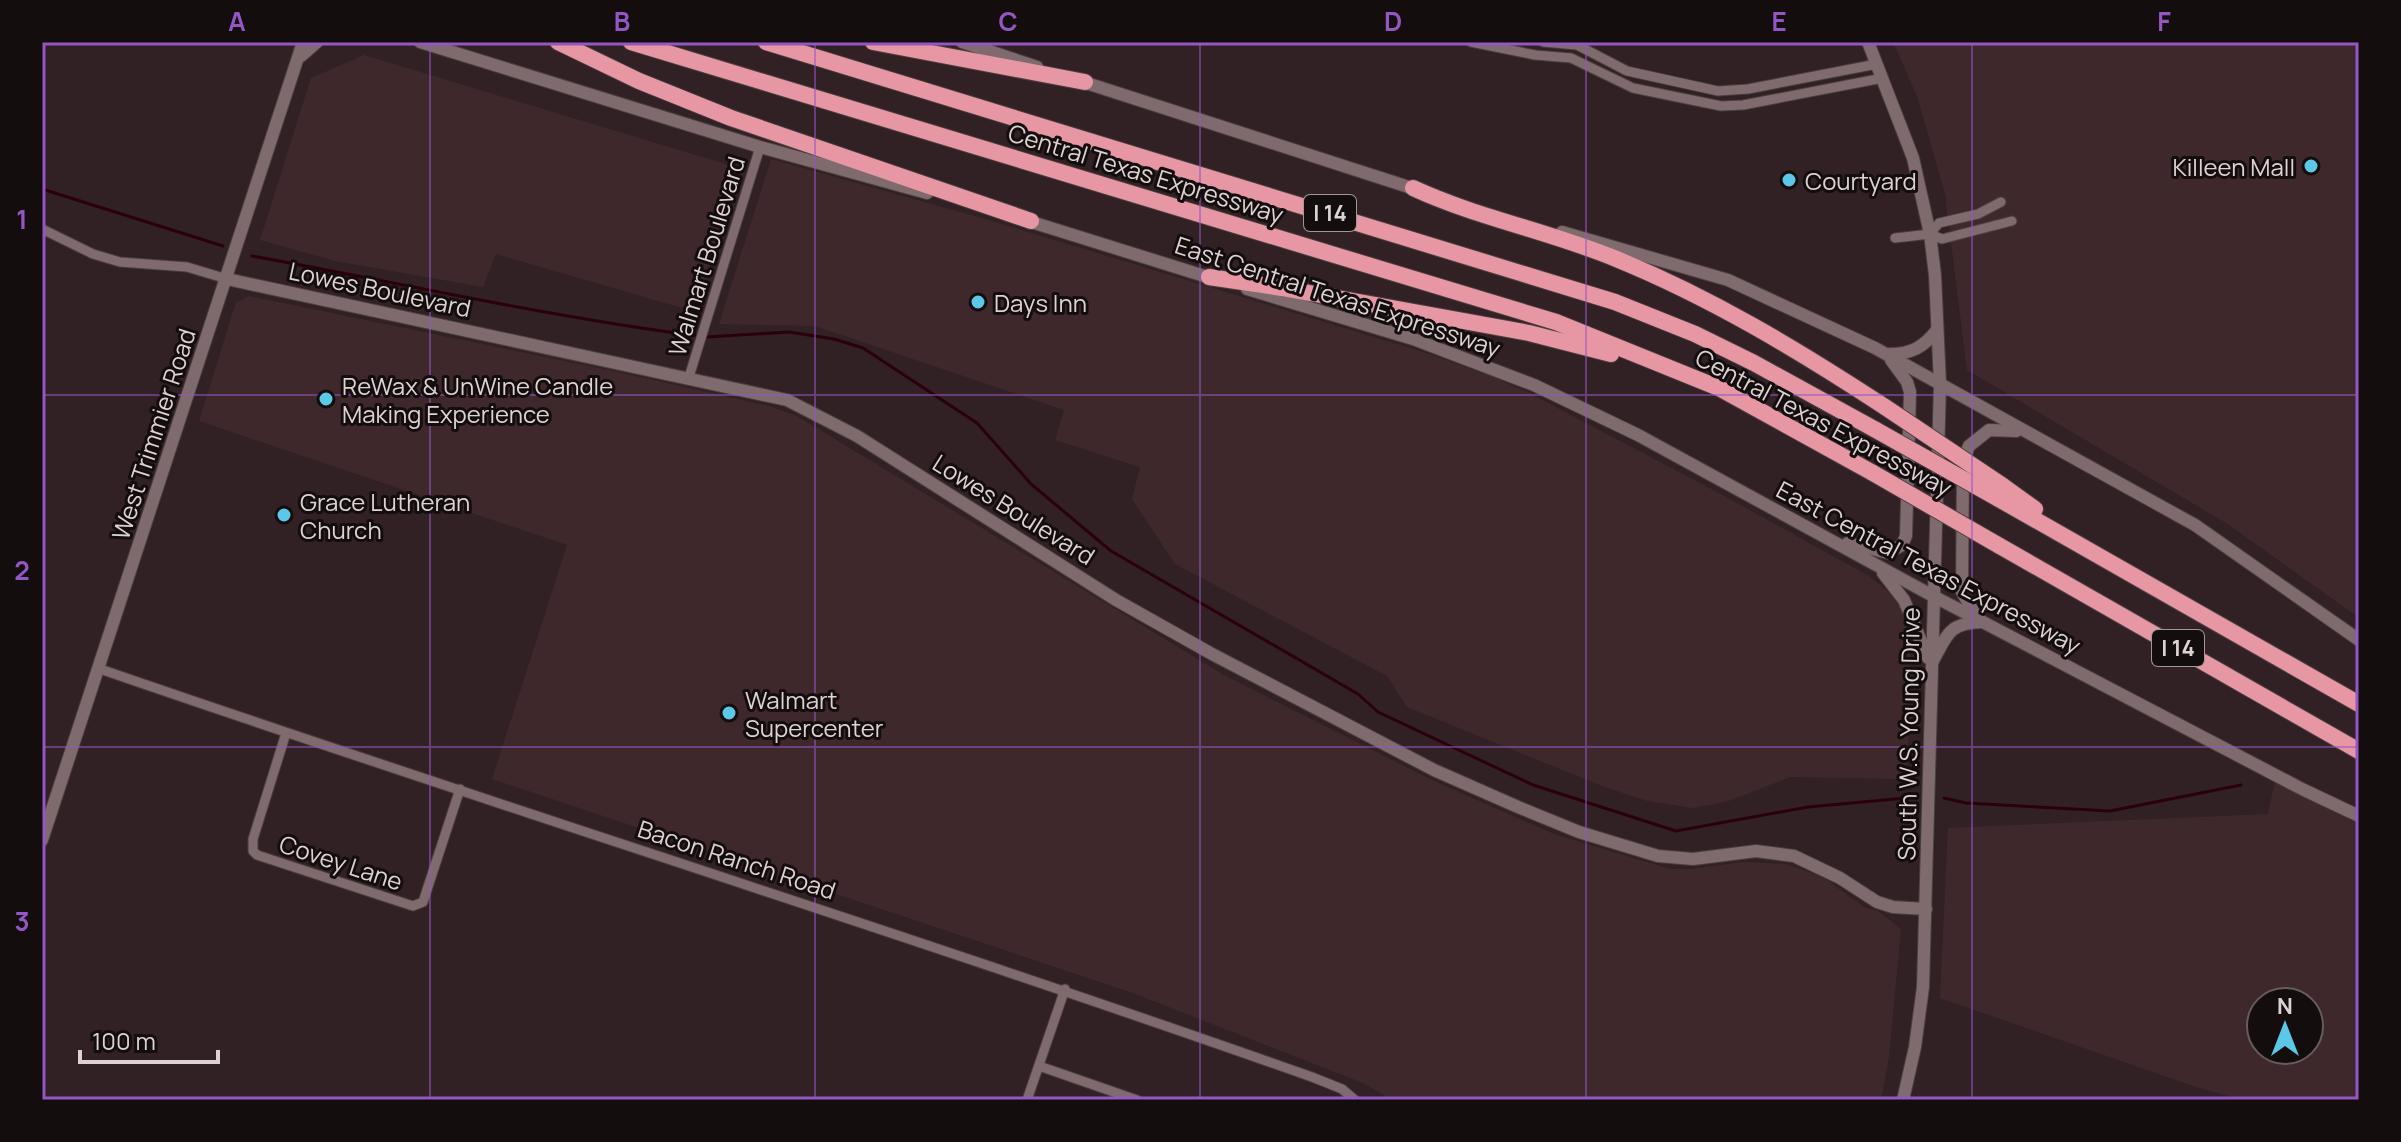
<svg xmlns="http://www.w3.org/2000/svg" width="2401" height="1142" viewBox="0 0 2401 1142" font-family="Manrope,sans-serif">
<rect width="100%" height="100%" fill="#312124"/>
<!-- built -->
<g fill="#3f282c" fill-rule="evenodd">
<path d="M1893,42H2359V618L2226,523L1967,370L1945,194L1917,96Z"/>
<path d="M364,55L739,168L696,312L496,254L483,287L335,261L260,240L311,78Z"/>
<path d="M771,159L992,221L1420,351L1491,376L1529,393L1717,492L1869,576L1894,596L1908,622L1911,639L1907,779L1790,777L1726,802L1692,808L1647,801L1602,786L1407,707L1387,676L1175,564L1132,499L1140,467L1055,440L1064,410L815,326L719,324Z"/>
<path d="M249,296L613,371L769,406L797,416L1224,675L1434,781L1554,834L1670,869H1691L1743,862L1785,864L1821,876L1864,907L1878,911L1901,929L1889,1056L1881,1100H1393L1363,1083L1133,993L492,779L567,545L199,421L236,302Z"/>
<path d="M2276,775L2359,825V1100H2243L2196,1087L1940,998L1948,828L2268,814ZM2261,1002H2309V1050H2261Z"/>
</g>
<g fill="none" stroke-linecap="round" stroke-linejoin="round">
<!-- stream -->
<g stroke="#2b000c" stroke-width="3">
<path d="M42,189L223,246"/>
<path d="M252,256C401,283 549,317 698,336"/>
<path d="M706,337L789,332L834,339L863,348L977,423L1031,484L1111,551L1358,694L1378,712L1533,785L1676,831L1808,807L1906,798"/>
<path d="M1944,798L1966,803L2110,811L2241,785"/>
</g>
<defs>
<g id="street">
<path d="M1471,42L1535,55L1571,58L1633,88L1721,106L1743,105L1883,78"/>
<path d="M1543,42L1577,45L1627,71L1718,91L1748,89L1877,64"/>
<path d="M42,229L93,254L120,262L187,267L227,279"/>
<path d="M1930,234L1939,223L1978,214L2001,202"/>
<path d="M1895,238L1930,234L1942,239L2012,221"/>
<path d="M689,377L760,147"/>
<path d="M100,669C503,808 910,935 1312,1077L1342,1089L1355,1100"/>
<path d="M286,733L253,839V851L257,855L413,906L423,902L460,789"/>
<path d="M1039,1066L1137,1100"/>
<path d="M1027,1100L1065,989"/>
</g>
<g id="secondary">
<path d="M420,42L760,147L927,193"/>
<path d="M962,42L1037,67"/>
<path d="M1868,42L1913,158L1930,234L1935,275L1940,384L1923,987L1915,1047L1903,1100"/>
<path d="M301,56L317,42"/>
<path d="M1077,80L1418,190"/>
<path d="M1025,220L1214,279"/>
<path d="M1562,232L1728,280L1875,348L2195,525L2359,640"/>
<path d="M227,279L787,400L857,436L1116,600L1212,654L1434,770L1518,807L1579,832L1658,856L1693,859L1756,851L1794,856L1840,878L1877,902L1893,907L1926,909"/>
<path d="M1247,289L1413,339L1534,385L1638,435L1933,596L2302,789L2359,816"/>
<path d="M1890,354C1911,354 1924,347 1937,330"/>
<path d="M1848,543L1888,553L1902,545L1906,536L1910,392L1907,382L1891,360"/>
<path d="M1883,573L1904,600L1928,658"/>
<path d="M1976,616L1962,592L1963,461L1969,446L1989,430L2016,431"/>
<path d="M1933,661C1948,633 1949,623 1983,622"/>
<path d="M42,840L303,42"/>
</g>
<g id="highway">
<path d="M558,42L639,81L731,118L1031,221"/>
<path d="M631,42L1556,322L1719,388L1873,473"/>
<path d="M766,42L1615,302L1695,334L1754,363L1876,430"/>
<path d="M873,42L1085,82"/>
<path d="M1413,188C1478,218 1548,231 1614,258C1710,297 1798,350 1885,407"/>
<path d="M1209,277L1282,288L1529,333L1611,354"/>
<path d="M2003,486L2035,509"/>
<path d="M1997,498L2359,704"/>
<path d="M1998,545L2359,751"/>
</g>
</defs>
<!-- street casing -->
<use href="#street" stroke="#4c3f40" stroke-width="11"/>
<!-- secondary casing -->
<use href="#secondary" stroke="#4c3f40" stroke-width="14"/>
<!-- highway casing -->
<use href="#highway" stroke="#4c3f40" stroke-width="18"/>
<!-- street -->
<use href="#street" stroke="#7f6b6e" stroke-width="9"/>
<!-- secondary -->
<use href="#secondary" stroke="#7f6b6e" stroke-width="12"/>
<!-- highway -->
<use href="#highway" stroke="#e797a4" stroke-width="16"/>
<defs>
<g id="highway-bridge">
<path d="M1885,407L2003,486"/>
<path d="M1876,430L1997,498"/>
<path d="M1873,473L1998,545"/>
</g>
</defs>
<!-- highway-bridge casing -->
<use href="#highway-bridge" stroke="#4c3f40" stroke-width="18" stroke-linecap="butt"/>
<!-- highway-bridge -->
<use href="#highway-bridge" stroke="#e797a4" stroke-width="16"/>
</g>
<!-- grid -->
<path fill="none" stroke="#9456c4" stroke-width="2" stroke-opacity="0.55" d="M430,42V1100M815,42V1100M1200,42V1100M1586,42V1100M1972,42V1100M42,395H2359M42,747H2359"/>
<!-- markers -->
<g fill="#5ac8e6" stroke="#140d0e" stroke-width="3">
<circle cx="2311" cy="166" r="8"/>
<circle cx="1789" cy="180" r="8"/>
<circle cx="978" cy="302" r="8"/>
<circle cx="326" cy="399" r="8"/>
<circle cx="284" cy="515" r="8"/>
<circle cx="729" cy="713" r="8"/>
</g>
<g text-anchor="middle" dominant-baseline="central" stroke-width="6" stroke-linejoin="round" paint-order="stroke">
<!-- shield labels -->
<g fill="#140d0e" stroke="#a19798" stroke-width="2">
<rect x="1304" y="195" width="52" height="36" rx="6"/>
<rect x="2152" y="630" width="52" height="36" rx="6"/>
</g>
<g font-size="22" font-weight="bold" fill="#ddd2d3">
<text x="1330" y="213">I 14</text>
<text x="2178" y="648">I 14</text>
</g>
<!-- poi labels -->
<g font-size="24" fill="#ddd2d3" stroke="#140d0e" text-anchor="start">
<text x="2295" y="166" text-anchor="end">Killeen Mall</text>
<text x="1805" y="180">Courtyard</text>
<text x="994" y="302">Days Inn</text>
<text x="342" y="385">ReWax &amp; UnWine Candle<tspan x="342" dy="28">Making Experience</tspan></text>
<text x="300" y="501">Grace Lutheran<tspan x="300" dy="28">Church</tspan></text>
<text x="745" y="699">Walmart<tspan x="745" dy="28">Supercenter</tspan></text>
</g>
<!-- street labels -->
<g font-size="24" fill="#ddd2d3" stroke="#140d0e">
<text transform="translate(1146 173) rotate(17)">Central Texas Expressway</text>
<text transform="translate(706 256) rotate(-73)">Walmart Boulevard</text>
<text transform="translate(380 289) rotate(12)">Lowes Boulevard</text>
<text transform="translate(1338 296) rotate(18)">East Central Texas Expressway</text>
<text transform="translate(1824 422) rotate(28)">Central Texas Expressway</text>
<text transform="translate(153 434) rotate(-72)">West Trimmier Road</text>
<text transform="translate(1014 509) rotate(32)">Lowes Boulevard</text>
<text transform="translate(1929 567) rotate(28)">East Central Texas Expressway</text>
<text transform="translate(1908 734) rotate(-89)">South W.S. Young Drive</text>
<text transform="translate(737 859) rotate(18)">Bacon Ranch Road</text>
<text transform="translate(341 862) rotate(18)">Covey Lane</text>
</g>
</g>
<!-- border -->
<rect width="2401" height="1142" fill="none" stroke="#140d0e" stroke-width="88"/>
<!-- north arrow -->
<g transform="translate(2285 1026)"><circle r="38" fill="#140d0e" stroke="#645c5d" stroke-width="2"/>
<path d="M0-6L14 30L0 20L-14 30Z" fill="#5ac8e6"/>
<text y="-12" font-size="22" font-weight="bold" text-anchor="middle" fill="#ddd2d3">N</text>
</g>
<!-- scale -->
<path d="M80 1050v12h138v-12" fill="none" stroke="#ddd2d3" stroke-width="4"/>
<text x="92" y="1050" font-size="24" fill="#ddd2d3" stroke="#140d0e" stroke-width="6" paint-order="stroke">100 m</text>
<rect x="44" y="44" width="2313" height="1054" fill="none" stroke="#9456c4" stroke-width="3"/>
<g font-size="26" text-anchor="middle" font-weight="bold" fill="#9456c4">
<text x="237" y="31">A</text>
<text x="622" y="31">B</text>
<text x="1008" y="31">C</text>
<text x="1393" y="31">D</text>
<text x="1779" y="31">E</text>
<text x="2164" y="31">F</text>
<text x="22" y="229">1</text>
<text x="22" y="580">2</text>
<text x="22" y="931">3</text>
</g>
</svg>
